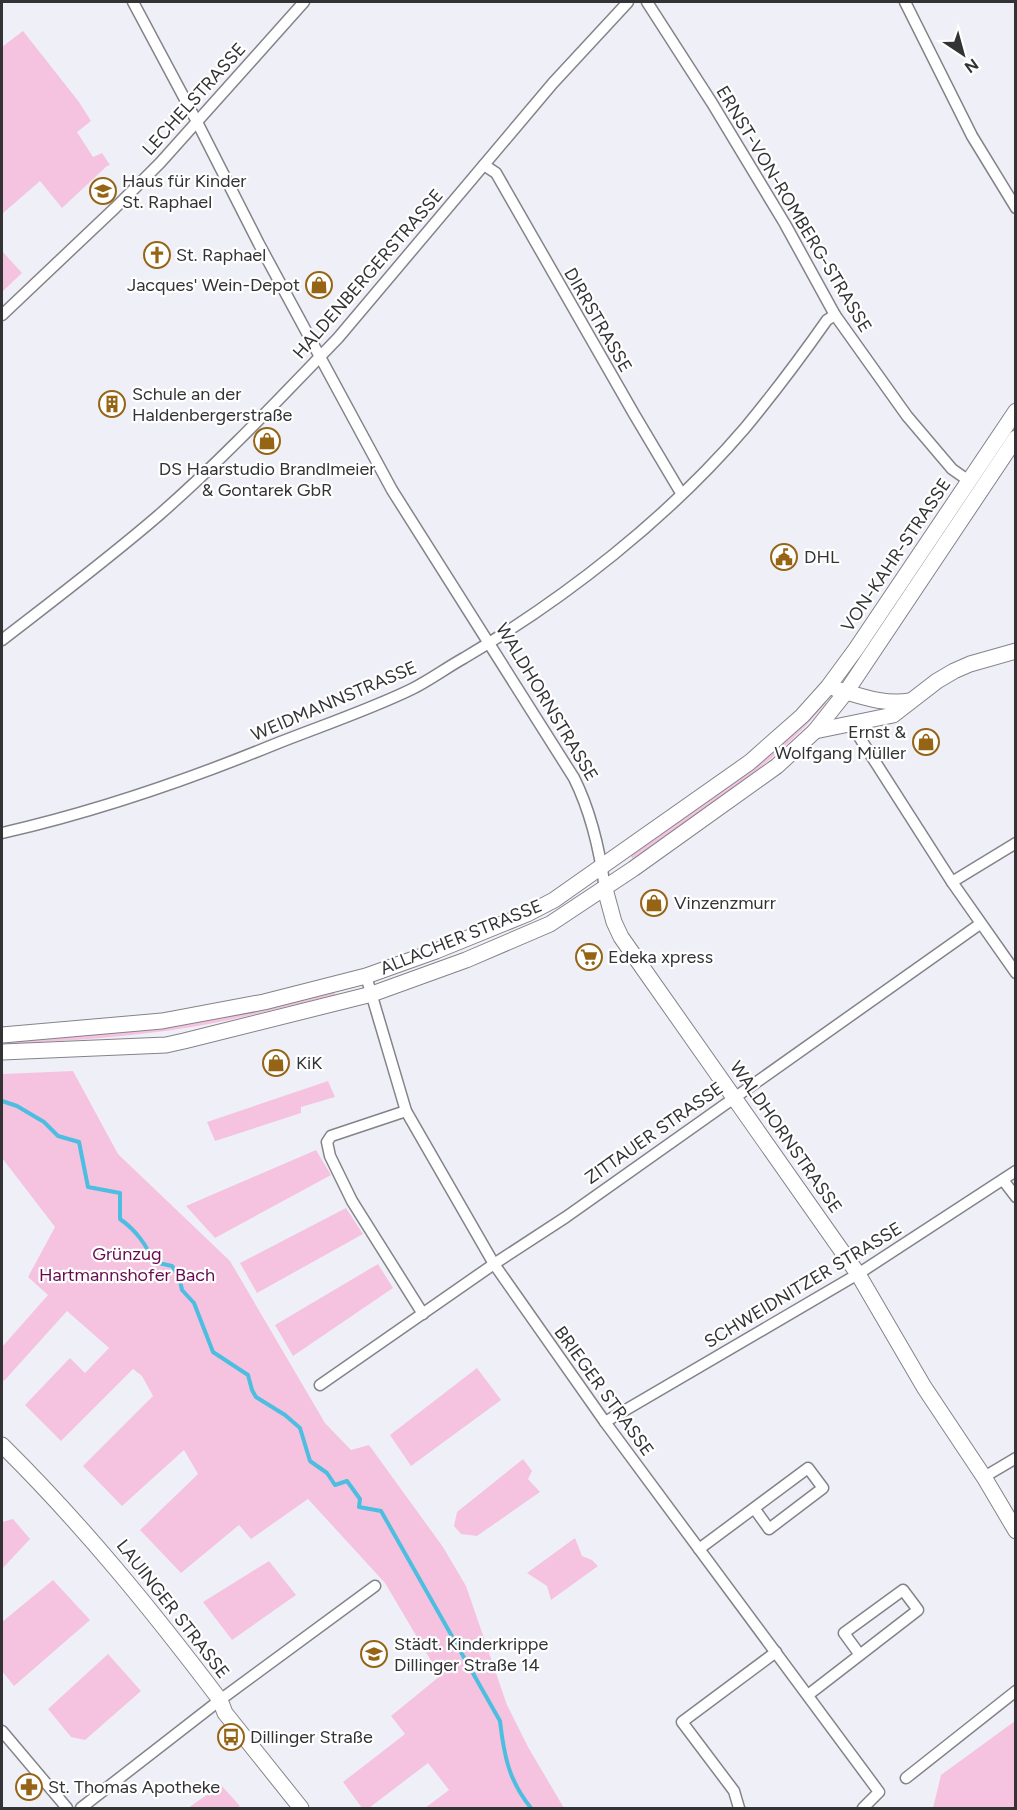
<svg xmlns="http://www.w3.org/2000/svg" width="1017" height="1810" viewBox="0 0 1017 1810" font-family="Figtree,sans-serif">
<rect width="100%" height="100%" fill="#eff0f7"/>
<!-- green -->
<g fill="#f5c3e0">
<path d="M23,31L79,102L91,121L77,132L93,157L102,153L110,165L107,166L62,208L40,181L2,214V47Z"/>
<path d="M2,251L22,273L2,292Z"/>
<path d="M824,702L826,703C774,767 699,812 632,859L631,855L706,803L716,790Z"/>
<path d="M333,988L335,995C279,1008 222,1024 165,1031C111,1038 56,1042 2,1044V1041L41,1039L54,1034Z"/>
<path d="M73,1071L118,1154L230,1261L325,1423L351,1450L369,1445L443,1547L466,1586L507,1705L528,1747L564,1808H425L449,1790L428,1763L369,1808H362L343,1782L405,1734L391,1716L440,1676L385,1583L308,1499L251,1539L239,1525L181,1573L140,1530L198,1474L184,1450L122,1506L83,1466L153,1396L142,1376L133,1369L61,1441L25,1405L70,1358L85,1373L109,1348L67,1311L4,1381L2,1378V1347L48,1295L28,1277L55,1227L2,1158V1074Z"/>
<path d="M328,1081L335,1097L301,1107V1113L215,1141L207,1122Z"/>
<path d="M316,1150L331,1175L215,1238L186,1206Z"/>
<path d="M346,1208L363,1234L257,1293L240,1263Z"/>
<path d="M378,1264L393,1288L293,1356L275,1325Z"/>
<path d="M477,1368L501,1400L411,1466L390,1435Z"/>
<path d="M523,1459L532,1471L528,1479L540,1492L477,1536L461,1534L454,1526L457,1512Z"/>
<path d="M13,1519L30,1539L2,1569V1522Z"/>
<path d="M575,1538L582,1556L592,1560L598,1566L551,1600L547,1586L527,1573Z"/>
<path d="M269,1561L296,1595L232,1640L203,1602Z"/>
<path d="M53,1580L90,1620L14,1686L2,1671V1622Z"/>
<path d="M108,1654L141,1691L85,1740L71,1737L48,1709Z"/>
<path d="M1015,1721V1808H933L941,1775Z"/>
<path d="M221,1785L240,1806L237,1808H188Z"/>
</g>
<g fill="none" stroke-linecap="round" stroke-linejoin="round">
<!-- stream -->
<path stroke="#4dbedf" stroke-width="4" d="M2,1101L17,1106L44,1122L58,1136L79,1142L88,1187L120,1193V1219C137,1231 146,1245 154,1262L172,1266L179,1276L182,1290L194,1303L213,1352L248,1375L252,1390L256,1397L285,1415L300,1428L310,1461L327,1473L335,1485L347,1481L360,1499L359,1507L381,1511L500,1721C504,1756 509,1781 531,1808"/>
<defs>
<g id="street">
<path d="M133,2L196,120L259,244L392,490L574,778C591,812 600,852 605,889"/>
<path d="M647,2L712,103L785,224L835,315L907,416L952,469L969,481"/>
<path d="M905,2L972,136L1016,208"/>
<path d="M484,165L496,173L634,414L681,493"/>
<path d="M2,315L115,208L160,163L304,2"/>
<path d="M2,640C55,599 108,559 159,515C222,460 280,398 338,338L553,83L628,2"/>
<path d="M858,723V735L952,882L1016,973"/>
<path d="M2,833C94,812 185,781 273,745C318,727 369,710 412,689C430,680 446,668 464,658C566,598 668,518 745,428C774,393 801,357 827,320L835,315"/>
<path d="M952,882L1016,843"/>
<path d="M366,976L406,1111L494,1264L605,1422L879,1792L863,1808"/>
<path d="M406,1111L331,1136L327,1142L330,1156L352,1201L423,1314"/>
<path d="M1003,1180L1016,1197"/>
<path d="M320,1385L494,1264L566,1217L980,924"/>
<path d="M605,1422L858,1274L1016,1171"/>
<path d="M984,1477L1016,1458"/>
<path d="M699,1549L808,1468L823,1488L769,1529L754,1508"/>
<path d="M808,1695L918,1610L903,1590L844,1633L860,1655"/>
<path d="M2,1731L67,1808"/>
<path d="M906,1778L1016,1691"/>
<path d="M81,1808L220,1700L375,1586"/>
<path d="M739,1808L734,1791L682,1722L776,1652"/>
</g>
<g id="secondary">
<path d="M836,689C861,696 883,705 910,701"/>
<path d="M815,731L893,715L937,681L954,671L970,664L1016,651"/>
<path d="M605,889L614,922L621,937L858,1274L924,1387L984,1477L1016,1531"/>
<path d="M2,1035L162,1021L264,1002L366,976L436,951L527,914L554,900L750,762L802,716L828,687L856,649L1016,411"/>
<path d="M2,1052L166,1045L184,1041L372,994L466,960L550,924L633,869L777,766L815,731L846,692L1016,438"/>
<path d="M2,1445C82,1524 152,1610 220,1700L225,1713L301,1808"/>
</g>
</defs>
<!-- street casing -->
<use href="#street" stroke="#83838a" stroke-width="13"/>
<!-- secondary casing -->
<use href="#secondary" stroke="#83838a" stroke-width="17"/>
<!-- street -->
<use href="#street" stroke="#fff" stroke-width="10"/>
<!-- secondary -->
<use href="#secondary" stroke="#fff" stroke-width="15"/>
</g>
<!-- icons -->
<defs>
<symbol id="school-ring" viewBox="-11 -11 22 22"><circle r="9.5" fill="#fff" stroke="#956414" stroke-width="1.5"/><path d="M0-5L7-2L0 1L-7-2ZM-4 1L0 2.5L4 1V4Q0 6-4 4Z" fill="#956414"/></symbol>
<symbol id="church-ring" viewBox="-11 -11 22 22"><circle r="9.5" fill="#fff" stroke="#956414" stroke-width="1.5"/><path d="M-1.2-6h2.4v3.5h3.3v2.4h-3.3V6h-2.4V-.1h-3.3v-2.4h3.3Z" fill="#956414"/></symbol>
<symbol id="shop-ring" viewBox="-11 -11 22 22"><circle r="9.5" fill="#fff" stroke="#956414" stroke-width="1.5"/><path d="M-5-2.5h2.3a2.7 3.5 0 0 1 5.4 0H5L5.5 6h-11ZM-1.5-2.5h3a1.5 2.3 0 0 0-3 0Z" fill="#956414"/></symbol>
<symbol id="building-ring" viewBox="-11 -11 22 22"><circle r="9.5" fill="#fff" stroke="#956414" stroke-width="1.5"/><path d="M-4-6H4V6H1V3H-1V6H-4ZM-2.5-4.3h1.7v1.8h-1.7ZM.8-4.3h1.7v1.8H.8ZM-2.5-1h1.7V.8h-1.7ZM.8-1h1.7V.8H.8Z" fill="#956414"/></symbol>
<symbol id="civic-ring" viewBox="-11 -11 22 22"><circle r="9.5" fill="#fff" stroke="#956414" stroke-width="1.5"/><path d="M-.6-6.5H3V-4.5H.6V-3L4-1V1h2V6H-6V1h2V-1L-.6-3ZM-1.2 2.5V6h2.4V2.5Z" fill="#956414"/></symbol>
<symbol id="supermarket-ring" viewBox="-11 -11 22 22"><circle r="9.5" fill="#fff" stroke="#956414" stroke-width="1.5"/><path d="M-6-5.5h2.5l.6 2H6L4.5 2H-2.5L-4.4-4H-6ZM-1.5 3.2a1.3 1.3 0 1 0 .1 0ZM3 3.2a1.3 1.3 0 1 0 .1 0Z" fill="#956414"/></symbol>
<symbol id="bus-ring" viewBox="-11 -11 22 22"><circle r="9.5" fill="#fff" stroke="#956414" stroke-width="1.5"/><path d="M-5-6H5V4H4V6H2V4H-2V6H-4V4H-5ZM-3.5-4V0h7V-4ZM-3.5 1.2v1.5H-2V1.2ZM2 1.2v1.5H3.5V1.2Z" fill="#956414"/></symbol>
<symbol id="pharmacy-ring" viewBox="-11 -11 22 22"><circle r="9.5" fill="#fff" stroke="#956414" stroke-width="1.5"/><path d="M-2-6h4v4h4v4h-4v4h-4v-4h-4v-4h4Z" fill="#956414"/></symbol>
</defs>
<g fill-rule="evenodd">
<use href="#school-ring" x="88" y="176" width="30" height="30"/>
<use href="#church-ring" x="142" y="240" width="30" height="30"/>
<use href="#shop-ring" x="304" y="270" width="30" height="30"/>
<use href="#building-ring" x="97" y="389" width="30" height="30"/>
<use href="#shop-ring" x="252" y="426" width="30" height="30"/>
<use href="#civic-ring" x="769" y="542" width="30" height="30"/>
<use href="#shop-ring" x="911" y="727" width="30" height="30"/>
<use href="#shop-ring" x="639" y="888" width="30" height="30"/>
<use href="#supermarket-ring" x="574" y="942" width="30" height="30"/>
<use href="#shop-ring" x="261" y="1048" width="30" height="30"/>
<use href="#school-ring" x="359" y="1639" width="30" height="30"/>
<use href="#bus-ring" x="216" y="1722" width="30" height="30"/>
<use href="#pharmacy-ring" x="14" y="1772" width="30" height="30"/>
</g>
<g text-anchor="middle" dominant-baseline="central" stroke-width="4.5" stroke-linejoin="round" paint-order="stroke">
<!-- street labels -->
<g font-size="18" fill="#333336" stroke="#fff">
<text transform="translate(194 99) rotate(-48)">LECHELSTRASSE</text>
<text transform="translate(794 209) rotate(59)">ERNST-VON-ROMBERG-STRASSE</text>
<text transform="translate(368 274) rotate(-49)">HALDENBERGERSTRASSE</text>
<text transform="translate(598 320) rotate(60)">DIRRSTRASSE</text>
<text transform="translate(896 555) rotate(-56)">VON-KAHR-STRASSE</text>
<text transform="translate(334 701) rotate(-23)">WEIDMANNSTRASSE</text>
<text transform="translate(547 702) rotate(59)">WALDHORNSTRASSE</text>
<text transform="translate(461 937) rotate(-22)">ALLACHER STRASSE</text>
<text transform="translate(654 1133) rotate(-35)">ZITTAUER STRASSE</text>
<text transform="translate(786 1137) rotate(55)">WALDHORNSTRASSE</text>
<text transform="translate(803 1285) rotate(-31)">SCHWEIDNITZER STRASSE</text>
<text transform="translate(604 1391) rotate(54)">BRIEGER STRASSE</text>
<text transform="translate(173 1609) rotate(52)">LAUINGER STRASSE</text>
</g>
<!-- poi labels -->
<g font-size="18" fill="#333336" stroke="#fff" text-anchor="start">
<text x="122" y="181">Haus für Kinder<tspan x="122" dy="21">St. Raphael</tspan></text>
<text x="176" y="255">St. Raphael</text>
<text x="300" y="285" text-anchor="end">Jacques' Wein-Depot</text>
<text x="132" y="394">Schule an der<tspan x="132" dy="21">Haldenbergerstraße</tspan></text>
<text x="267" y="469" text-anchor="middle">DS Haarstudio Brandlmeier<tspan x="267" dy="21">&amp; Gontarek GbR</tspan></text>
<text x="804" y="557">DHL</text>
<text x="906" y="732" text-anchor="end">Ernst &amp;<tspan x="906" dy="21">Wolfgang Müller</tspan></text>
<text x="674" y="903">Vinzenzmurr</text>
<text x="608" y="957">Edeka xpress</text>
<text x="296" y="1063">KiK</text>
<text x="394" y="1644">Städt. Kinderkrippe<tspan x="394" dy="21">Dillinger Straße 14</tspan></text>
<text x="250" y="1737">Dillinger Straße</text>
<text x="48" y="1787">St. Thomas Apotheke</text>
</g>
<!-- park labels -->
<g font-size="18" fill="#670b4e" stroke="#fff">
<text x="127" y="1254">Grünzug<tspan x="127" dy="21">Hartmannshofer Bach</tspan></text>
</g>
</g>
<!-- border -->
<rect width="1017" height="1810" fill="none" stroke="#333336" stroke-width="6"/>
<!-- north arrow -->
<g transform="translate(963 54) rotate(144)" stroke="#ffffff" stroke-width="4.5" paint-order="stroke">
<path d="M0-4.5L10 22L0 15L-10 22Z" fill="#333336"/>
<text y="-9" font-size="16" font-weight="bold" text-anchor="middle" fill="#333336">N</text>
</g>
</svg>
